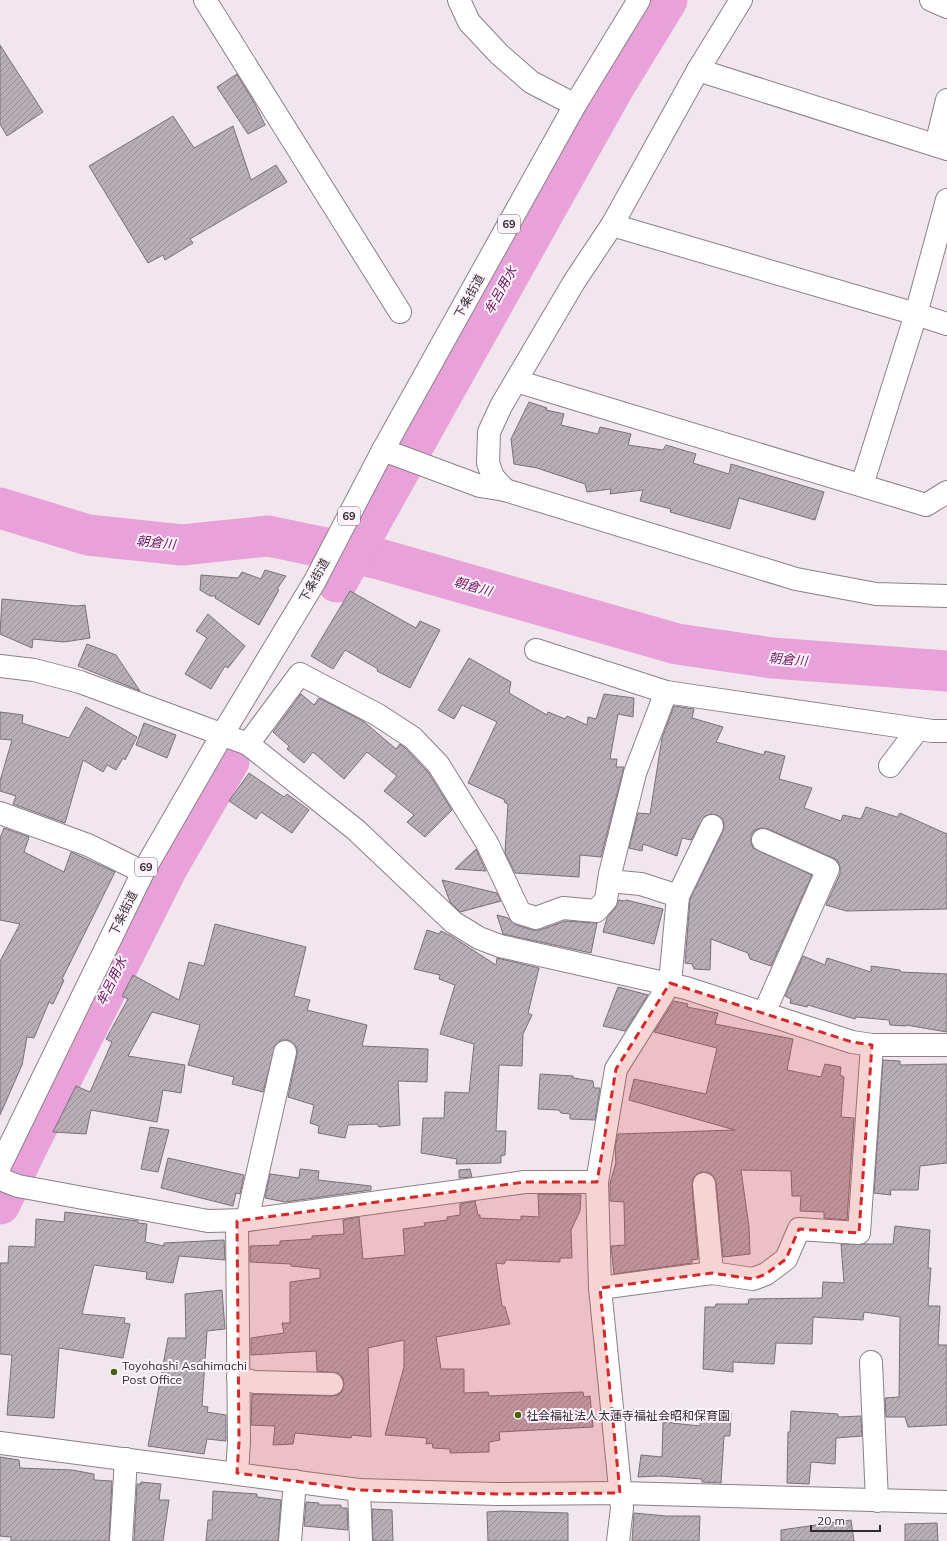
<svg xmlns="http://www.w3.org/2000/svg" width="947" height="1541" viewBox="0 0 947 1541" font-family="Mulish,'Noto Sans JP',sans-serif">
<defs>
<pattern id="building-hatch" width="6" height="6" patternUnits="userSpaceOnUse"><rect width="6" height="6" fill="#b9aeb7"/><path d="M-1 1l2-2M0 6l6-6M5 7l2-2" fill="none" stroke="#978e95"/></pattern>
</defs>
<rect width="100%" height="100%" fill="#f1e6ee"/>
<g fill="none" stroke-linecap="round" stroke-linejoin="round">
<!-- river -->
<g stroke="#e9a1da" stroke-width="41">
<path d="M0,508L88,535L182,545L268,536L379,559L677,644L772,658L947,671"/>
<path d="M337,582L615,85L667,0"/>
<path d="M0,1204L26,1149L167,868L229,761"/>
</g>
</g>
<!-- building -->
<g fill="url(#building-hatch)" stroke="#7a7078">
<path d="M0,45L43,112L7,136L0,124Z"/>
<path d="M237,74L255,104L265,125L248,134L217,87Z"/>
<path d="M173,116L194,148L233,126L251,180L276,165L287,182L190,239L193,243L165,260L163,255L148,263L89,166Z"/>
<path d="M529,402L547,408L546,410L564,414L561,425L598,434L600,427L631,434L628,445L663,450L666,445L696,454L693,463L729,474L731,464L824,492L815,520L739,498L730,529L670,512L671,509L640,501L643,490L610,494L611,489L587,492L585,484L537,468L514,464L511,439Z"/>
<path d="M265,570L286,576L277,589L279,590L259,625L215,598L216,596H210L200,590L201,575L238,578L242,572L261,579Z"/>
<path d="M350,591L416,628L420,621L440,630L410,688L377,671L378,669L345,650L333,669L311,656Z"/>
<path d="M2,599L77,606L85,605L90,638L64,642L33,639L32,648L0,634Z"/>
<path d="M208,614L245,646L228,668L225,666L211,689L185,674L207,638L196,631Z"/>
<path d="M87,644L116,655L140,691L78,666Z"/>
<path d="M469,658L511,682L509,693L547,715L548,712L565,719L567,716L587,725L588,717L596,719L604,694L634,698L633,717L618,714L610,759H617L616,767H624L601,857L580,855L579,877L515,873L505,853L508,804L504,802L505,800L468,783L497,722L462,705L454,719L438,710Z"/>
<path d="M301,694L314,705L319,698L363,721L396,749L400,744L405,748L428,772L452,810L425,837L407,822L414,815L384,791L397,776L367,752L344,779L313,752L304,763L287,749L289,746L273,732Z"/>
<path d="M674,706L694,709L692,718L723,727L716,742L764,755L765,751L785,756L779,779L812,788L804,808L841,821L843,815L861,819L866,807L897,817L900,813L947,834V909L846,911L826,905L840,874V867L838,861L833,858L768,829L761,828L755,830L751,835V842L753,848L812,875L771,966L750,959L748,953L711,939L710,970L694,969L692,964L685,963L690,899L723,831L724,826L723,819L717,815L711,814L705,816L691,840L682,838L677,856L643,844L642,851L629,848L638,813L650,814L662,738Z"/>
<path d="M86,707L137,737L125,760L123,758L116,770L107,765L103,772L83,760L65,823L13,804L16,796L0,791V781L12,740L0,739V712L23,715L22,723L69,738Z"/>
<path d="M144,723L176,735L167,758L136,745Z"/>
<path d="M249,773L284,797L287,794L309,810L292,833L261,812L256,819L229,801Z"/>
<path d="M4,828L29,837L24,852L64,872L71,852L115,872L62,979L64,980L53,1004L49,1002L34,1038L27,1037L22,1065L0,1115V961L20,924L0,920V838Z"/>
<path d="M476,849L486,871L455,869Z"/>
<path d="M442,880L497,893L501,901L460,912L450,902Z"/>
<path d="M619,900L625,901L626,900L663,909L654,944L603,932L607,918L615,908Z"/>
<path d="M497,915L508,918L516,925L533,930H540L565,921L597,923L591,953L503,934Z"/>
<path d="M215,924L306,947L294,996L310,1000L307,1010L367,1025L362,1046L428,1049L427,1082L398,1081L400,1125L379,1127L377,1124L348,1125L345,1138L318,1133L319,1126L310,1123L314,1105L288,1097L297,1054V1048L293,1043L288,1040H282L276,1044L263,1092L232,1084L234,1077L188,1065L200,1025L152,1012L128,1056L185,1065L181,1093L163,1090L157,1122L91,1110L86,1134L53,1132L76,1086L90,1092L112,1042L106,1039L128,999L122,996L133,975L179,1000L189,962L204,966Z"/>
<path d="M427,930L439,934L441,931L451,936L496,965L497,958L539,968L528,1013L532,1015L523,1034L522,1066L499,1065L496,1131H506L505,1155L501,1156V1163L456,1164L457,1159L421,1153L423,1118H444L445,1092L469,1093L474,1044L440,1034L455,985L439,979L440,975L414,969Z"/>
<path d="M803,956L825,965L827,958L871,972V966L900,970L901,972L947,974V1032L906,1025V1026L890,1025L889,1020L856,1017L855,1019L808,1005L807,1007L790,1003L791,999L785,996Z"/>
<path d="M618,987L648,995L625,1031L603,1026Z"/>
<path d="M674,1001L688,1004L687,1007L718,1013L715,1024L793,1039L787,1070L821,1077L825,1064L841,1067L840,1075L844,1077L841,1117L854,1118L847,1220L824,1218V1212L800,1211L801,1196H792L791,1171L741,1170L749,1227L750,1254L723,1257L716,1182L714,1177L710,1173L702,1172L697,1174L693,1178L692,1185L698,1259L692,1260V1263L614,1274L611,1246L625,1245L624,1202L610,1201V1183L616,1163L615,1147L618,1134L735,1130L629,1100L634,1079L706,1094L717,1048L654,1032Z"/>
<path d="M883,1060L900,1061V1065L947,1064V1163L920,1166L918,1190H890L891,1195L874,1193Z"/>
<path d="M540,1074L573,1076V1078L593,1081L594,1088H600L595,1120L570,1119V1114L561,1113L559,1110L538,1109Z"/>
<path d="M150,1127L169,1130L158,1172L141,1169Z"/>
<path d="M168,1158L244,1175L240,1194L236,1193L233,1206L161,1188Z"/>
<path d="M300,1169L319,1171L318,1180L371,1186V1190L285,1202L265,1198L270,1174L299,1178Z"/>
<path d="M470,1169L472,1177L459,1178V1170Z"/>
<path d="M538,1194L581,1195L580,1211L571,1230L572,1258H560V1262L506,1260L504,1264L496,1263L502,1306L505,1307L510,1324L436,1337L441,1369H464V1393L488,1392L489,1396L583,1392L584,1397L590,1396L593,1427L499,1432L500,1440L489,1442V1452L450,1453V1449L433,1448L432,1443L426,1444L427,1438L385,1435L404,1367V1340L368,1348L371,1437L352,1435L351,1438L295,1433L293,1444L273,1445L275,1426L251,1425L252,1394L332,1396L338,1395L342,1391L344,1384L343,1378L338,1373L317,1371L316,1351L251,1355V1338L284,1333L282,1323H290V1282L320,1278V1269L291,1266V1264L250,1262V1246L280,1245V1241L312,1239V1236L344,1234L343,1220L359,1217L363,1259L405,1255L403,1229L425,1226L424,1223L447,1220V1217L460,1215V1204L475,1201L478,1215H480V1218L521,1220V1216L539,1217Z"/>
<path d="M65,1212L138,1221V1223L147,1224L145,1242L164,1246V1243L224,1240L225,1260L179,1256L173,1283L146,1279L147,1272L94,1265L82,1314L125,1318L124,1323L130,1324L123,1358L59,1348L54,1418L7,1415L12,1355L0,1354V1263H8L9,1246L35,1247L36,1219L64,1222Z"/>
<path d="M895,1226L930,1230L928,1268H931L928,1306H940L938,1345H947V1425L908,1427L905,1417H886L885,1398L899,1397L900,1317L864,1312L863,1320L813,1317L812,1344L776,1343L774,1364L733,1362V1372L703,1369L705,1307H715L716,1304H748L749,1299L822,1298L823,1282L844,1283L841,1244H893Z"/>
<path d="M222,1290L225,1329L207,1331L202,1406L208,1407L207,1412L226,1415V1441L207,1439L204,1454L148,1446L168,1338H186L185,1294Z"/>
<path d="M702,1410L731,1413L730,1436H724L721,1483L702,1482V1479L659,1476L638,1477L641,1455L662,1457L663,1422L700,1426Z"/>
<path d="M791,1411L838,1414V1417L861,1416L862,1436L836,1438L835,1464L811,1462L809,1484L787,1483L788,1432H790Z"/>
<path d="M0,1457L19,1460L20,1468L72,1470L94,1474V1480L112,1481L109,1541H11V1537L0,1536Z"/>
<path d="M141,1482L161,1484L159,1500H169L163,1541H134L137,1484H141Z"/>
<path d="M213,1491L257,1494V1497L281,1500L278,1541H206L208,1520H212Z"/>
<path d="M306,1502L319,1503L318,1505H341V1508H347L348,1530L304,1526Z"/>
<path d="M372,1509L392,1510L393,1541H373Z"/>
<path d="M502,1511L568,1513V1541H488L487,1512Z"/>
<path d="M634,1513L666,1516H700L699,1541H632Z"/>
<path d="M851,1520L854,1541H781V1530Z"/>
<path d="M937,1523L938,1541H905V1524Z"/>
</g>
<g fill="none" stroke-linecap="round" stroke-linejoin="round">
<defs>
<g id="minor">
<path d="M205,0L400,312"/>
<path d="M459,0L469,22L499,54L531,82L575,105"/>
<path d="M931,0L947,7"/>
<path d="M698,70L947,149"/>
<path d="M936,145L947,100"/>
<path d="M612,225L916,314L947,324"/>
<path d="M516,381L926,505L947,492"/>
<path d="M383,450L480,486L505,490L796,579L876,594L947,596"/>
<path d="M862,485L916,314L947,200"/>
<path d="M505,490L493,477L488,463L489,432L501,406L574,282L612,225L698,70L741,0"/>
<path d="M536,650L666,692L932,731H947"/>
<path d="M0,666L34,670L80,682L248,744L356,830L453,922L479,938L500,946L686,988L852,1042L872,1045H947"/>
<path d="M248,744L300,674L378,715L413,738L438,764L487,843L520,913L536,918L563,908L596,911L606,900L610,874L635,773L666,692"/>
<path d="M890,766L918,729"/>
<path d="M0,813L88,845L143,872"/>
<path d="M763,840L828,869L764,1013"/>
<path d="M678,896L712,826"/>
<path d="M0,1179L18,1186L208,1221L247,1220L525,1182H597L600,1288L622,1508L618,1541"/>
<path d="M597,1182L616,1069L670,983L678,896L641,884L609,881"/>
<path d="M704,1184L712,1273"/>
<path d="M247,1220L285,1052"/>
<path d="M600,1288L712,1273L753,1279L766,1274L786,1259L799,1229L859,1233L872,1045"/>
<path d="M871,1362L877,1501"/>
<path d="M238,1378L255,1382L332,1384"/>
<path d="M237,1473L239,1442L237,1221"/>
<path d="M359,1490L361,1541"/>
<path d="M121,1541L126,1459"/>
<path d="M290,1541L295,1481"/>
</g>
<path id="tertiary" d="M0,1443L359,1490L497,1494L620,1493L947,1502"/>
<path id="primary" d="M0,1166L143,872L222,735L315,581L383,450L575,105L639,0"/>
</defs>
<!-- minor casing -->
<use href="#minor" stroke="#8b8088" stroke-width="24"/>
<!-- tertiary casing -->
<use href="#tertiary" stroke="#8b8088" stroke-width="24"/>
<!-- primary casing -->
<use href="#primary" stroke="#8b8088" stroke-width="24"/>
<!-- minor -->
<use href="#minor" stroke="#fff" stroke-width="22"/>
<!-- tertiary -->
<use href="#tertiary" stroke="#fff" stroke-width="22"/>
<!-- primary -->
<use href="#primary" stroke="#fff" stroke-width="22"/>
</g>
<!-- marked area -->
<path fill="#d62828" fill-opacity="0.2" stroke="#d62828" stroke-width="3" stroke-dasharray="8 5" stroke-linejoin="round" d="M670,983L852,1042L872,1045L859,1233L799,1229L786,1259L766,1274L753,1279L712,1273L600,1288L620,1493L497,1494L359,1490L237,1473L239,1442L237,1221L525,1182H597L616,1069Z"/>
<!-- markers -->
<g fill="#4a600b" stroke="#fef3fc" stroke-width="1.5">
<circle cx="114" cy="1372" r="4"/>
<circle cx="518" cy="1415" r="4"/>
</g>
<g text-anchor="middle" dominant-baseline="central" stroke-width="4" stroke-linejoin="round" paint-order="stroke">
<!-- shield labels -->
<g fill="#fef3fc" stroke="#6e686c" stroke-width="1">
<rect x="498" y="215" width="22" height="18" rx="3"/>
<rect x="338" y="507" width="22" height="18" rx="3"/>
<rect x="135" y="858" width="22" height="18" rx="3"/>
</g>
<g font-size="11" font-weight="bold" fill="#302c2f">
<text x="509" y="224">69</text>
<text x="349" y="516">69</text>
<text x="146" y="867">69</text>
</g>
<!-- street labels -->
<g font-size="12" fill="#302c2f" stroke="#fef3fc">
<text transform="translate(469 296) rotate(-61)">下条街道</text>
<text transform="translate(314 580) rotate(-61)">下条街道</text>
<text transform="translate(123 913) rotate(-64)">下条街道</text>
</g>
<!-- poi labels -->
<g font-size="12" fill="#302c2f" stroke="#fef3fc" text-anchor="start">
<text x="122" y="1365">Toyohashi Asahimachi<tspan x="122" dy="14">Post Office</tspan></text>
<text x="526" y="1415">社会福祉法人太蓮寺福祉会昭和保育園</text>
</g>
<!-- water labels -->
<g font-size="13" font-style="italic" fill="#69155e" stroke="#fef3fc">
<text transform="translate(500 290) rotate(-61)">牟呂用水</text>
<text transform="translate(156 542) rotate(6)">朝倉川</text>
<text transform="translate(473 586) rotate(16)">朝倉川</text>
<text transform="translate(788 659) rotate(5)">朝倉川</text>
<text transform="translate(111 981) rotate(-64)">牟呂用水</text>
</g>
</g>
<!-- scale -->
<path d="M811 1525v6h69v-6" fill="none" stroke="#302c2f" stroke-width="2"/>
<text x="817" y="1525" font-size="12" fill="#302c2f" stroke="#fef3fc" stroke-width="3" paint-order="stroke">20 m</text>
</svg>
